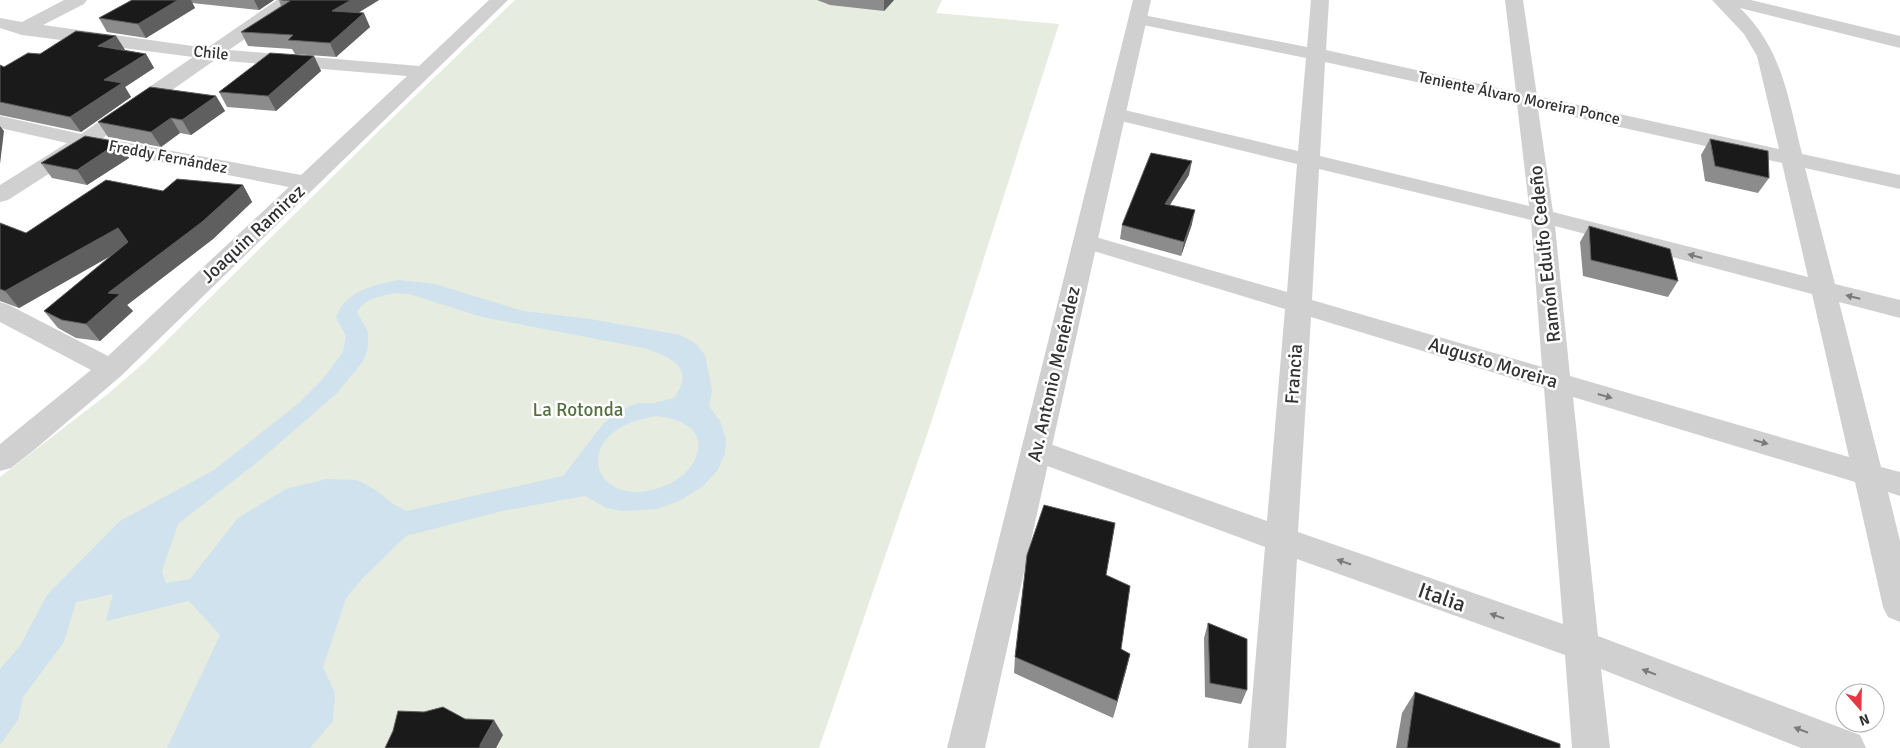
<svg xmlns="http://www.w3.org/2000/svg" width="1900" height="748" viewBox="0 0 1900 748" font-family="Signika,sans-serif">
<rect width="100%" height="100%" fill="#fff"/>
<!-- green -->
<path fill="#e6ecdf" d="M515,0H942L936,13L1059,24L931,423L819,748H0V477L109,393L146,361L383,127Z"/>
<!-- water -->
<path fill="#cfe2ee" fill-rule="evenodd" d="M399,280L435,284L523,311L590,319L680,335L695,343L705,355L712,390L709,406L720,421L726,439L725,454L717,471L703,486L681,500L657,509L622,511L607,508L585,496L506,510L406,536L363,578L346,598L323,667L335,693L333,721L310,748H167L220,635L189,601L106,621L113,594L76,602L64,642L23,697L18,720L0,745V669L20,646L47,595L120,521L214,470L299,403L322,380L343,352L346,336L336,318C344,291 374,285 399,280ZM395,293L409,294L482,317L644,348C671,358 696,366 674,398L654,403H638L618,411L603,424L563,476L406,511L393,504L376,490L357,480L327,479L286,489L238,518L190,579L166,583L162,571L178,524L260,460L337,393L364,360L368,347V332L357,312C366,298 380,296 395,293ZM657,416C676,418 702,426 698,450C695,466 683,477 669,484C592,519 563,429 657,416Z"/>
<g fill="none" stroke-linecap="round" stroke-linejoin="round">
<!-- minor -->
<g fill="#d0d0d0" fill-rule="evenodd">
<path d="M64,0H87L84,4L43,25L207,48L277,0H298L295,4L229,50L419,66L489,0H508L121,376L34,450L11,468L0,471V444L91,370L0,322V302L9,305L108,356L289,187L89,148L8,200L0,202V185L67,143L0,128V116L81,134L193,57L22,35L0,28V18L22,22ZM215,60L407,76L301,175L103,138Z"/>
<path d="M1311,0H1329L1326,50L1516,92L1505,0H1523L1537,96L1779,149L1757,56L1744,34L1712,0H1751L1900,36V48L1740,8C1783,50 1788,98 1802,154L1900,175V189L1805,168L1835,284L1900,300V318L1839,302L1881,467L1900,472V496L1888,492L1900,541V622L1888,617L1883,607L1855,482L1573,397L1598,636L1860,735L1866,748H1801L1601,669L1610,748H1572L1565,655L1297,559L1286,748H1248L1265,547L1026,458L1021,450L1026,442L1036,439L1267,521L1285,309L1077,246L1073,241L1077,236L1085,234L1287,292L1297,164L1109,118L1106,114L1109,110L1116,108L1298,151L1306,58L1138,24L1132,23L1129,19L1132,15L1138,14L1307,47ZM1325,62L1517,104L1529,206L1320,156ZM1538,109L1782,163L1808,277L1553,212ZM1319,169L1531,220L1542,367L1312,300ZM1555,226L1812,294L1849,457L1570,376ZM1311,317L1544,388L1563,624L1298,532Z"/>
</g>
<!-- tertiary -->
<path fill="#d0d0d0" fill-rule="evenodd" d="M1133,0H1151L985,748H947Z"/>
</g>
<!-- wall -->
<g fill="#8c8c8c">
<path d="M132,0H274L259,10L192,3L195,8L146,38L107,32L99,18Z"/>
<path d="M279,0H379L358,13L370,27L336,57L295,54L292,49L248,46L241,32L281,6Z"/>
<path d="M817,0H894L884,11L830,5Z"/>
<path d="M116,36L125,50L146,54L154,68L125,87L131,97L81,132L0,115V65L4,67L40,54Z"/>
<path d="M314,56L321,71L276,111L227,107L219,92Z"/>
<path d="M216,96L225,111L191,135L180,133L161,147L108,137L98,122Z"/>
<path d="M1710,139L1769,178L1758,193L1705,181L1701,155Z"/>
<path d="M119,142L129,158L87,185L52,178L41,163Z"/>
<path d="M1189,175L1170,205L1192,224L1181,256L1120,239L1122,225Z"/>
<path d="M243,185L252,202L213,239L127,305L133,311L100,341L76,338L58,328L44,311L110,256L19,308L0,301V223L26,233L163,191Z"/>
<path d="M1589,226L1678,281L1668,297L1583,276L1580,242Z"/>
<path d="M1106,575L1121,649L1130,654L1113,718L1014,673L1015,657Z"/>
<path d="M1208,623L1247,690L1241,704L1205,697L1204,638Z"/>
<path d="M1415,692L1560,748H1396L1402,713Z"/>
</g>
<!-- shaded-wall -->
<g fill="#5f5f5f">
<path d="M178,0H191L195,8L146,38L138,24Z"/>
<path d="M254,0H274L259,10Z"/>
<path d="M351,0H379L338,25L332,11Z"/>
<path d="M884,0H894L884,11Z"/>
<path d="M364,13L370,27L336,57L330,43Z"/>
<path d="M116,36L125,50L98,46Z"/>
<path d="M146,54L154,68L125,87L131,97L81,132L70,117L104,80Z"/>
<path d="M314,56L321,71L276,111L268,96Z"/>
<path d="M216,96L225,111L191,135L182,120Z"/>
<path d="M171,118L180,133L161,147L151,132Z"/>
<path d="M0,126L4,131L0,164Z"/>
<path d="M119,142L129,158L87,185L77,170Z"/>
<path d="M1192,161L1189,175L1162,217L1165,204Z"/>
<path d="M243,185L252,202L213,239L127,305L133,311L100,341L86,324L108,293Z"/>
<path d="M1195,210L1192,224L1181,256L1184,242Z"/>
<path d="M118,228L130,245L19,308L5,291Z"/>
<path d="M1130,654L1126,671L1113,718L1117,701Z"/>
<path d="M494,720L503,735L496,748H480V745Z"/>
</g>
<!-- building -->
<g fill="#1a1a1a" stroke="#5f5f5f">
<path d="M132,0H178L138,24L99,18Z"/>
<path d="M282,0H351L332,11L364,13L330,43L288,40L293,35L241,32L290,1Z"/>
<path d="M76,31L116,36L98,46L146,54L104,80L122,83L70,117L0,102V65L4,67L28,53L40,54Z"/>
<path d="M270,53L314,56L268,96L219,92Z"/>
<path d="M150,87L216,96L182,120L171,118L151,132L98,122Z"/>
<path d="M85,136L119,142L77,170L41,163Z"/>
<path d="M1710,139L1768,151L1769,178L1715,166Z"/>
<path d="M1151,153L1192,161L1165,204L1195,210L1184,242L1122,225Z"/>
<path d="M177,179L243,185L202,222L108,293L120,294L86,324L62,320L44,311L128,242L118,228L5,291L0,289V223L26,233L106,180L163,191Z"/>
<path d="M1589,226L1670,249L1678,281L1591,260Z"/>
<path d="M1044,505L1115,523L1106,575L1130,586L1121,649L1130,654L1117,701L1015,657L1027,555Z"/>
<path d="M1208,623L1247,639V690L1210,683Z"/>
<path d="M1415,692L1560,744V748H1407Z"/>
<path d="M443,707L465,719L494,720L480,745V748H385L393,731L398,711L424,712Z"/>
</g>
<!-- one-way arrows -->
<defs><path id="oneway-solid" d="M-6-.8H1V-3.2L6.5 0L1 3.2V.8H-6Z" transform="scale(1.25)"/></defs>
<g fill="#7a7a7a">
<use href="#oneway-solid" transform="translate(1695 256) rotate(-165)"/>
<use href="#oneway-solid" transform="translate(1853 297) rotate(-166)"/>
<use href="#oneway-solid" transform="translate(1605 396) rotate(16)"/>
<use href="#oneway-solid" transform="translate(1761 442) rotate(16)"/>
<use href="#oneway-solid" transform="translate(1344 562) rotate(-161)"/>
<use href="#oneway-solid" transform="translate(1497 616) rotate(-161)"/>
<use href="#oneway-solid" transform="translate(1649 672) rotate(-159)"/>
<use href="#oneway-solid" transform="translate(1801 730) rotate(-159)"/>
</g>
<g text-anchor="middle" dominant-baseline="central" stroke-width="5" stroke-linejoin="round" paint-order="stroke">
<!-- far-street labels -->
<g font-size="16" fill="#333" stroke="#fff">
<text transform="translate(211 53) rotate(6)">Chile</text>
<text transform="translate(1519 98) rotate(12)">Teniente Álvaro Moreira Ponce</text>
<text transform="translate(168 157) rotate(11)">Freddy Fernández</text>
</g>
<!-- street labels -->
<g font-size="19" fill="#333" stroke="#fff">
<text transform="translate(253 234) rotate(-43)">Joaquin Ramirez</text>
<text transform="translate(1545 254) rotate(-96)">Ramón Edulfo Cedeño</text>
<text transform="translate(1493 363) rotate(17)">Augusto Moreira</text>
<text transform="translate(1054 374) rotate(-77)">Av. Antonio Menéndez</text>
<text transform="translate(1294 374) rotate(-86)">Francia</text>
</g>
<!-- park labels -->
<g font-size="19" fill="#56703f" stroke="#fff">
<text x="578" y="410">La Rotonda</text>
</g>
<!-- near-street labels -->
<g font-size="22" fill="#333" stroke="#fff">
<text transform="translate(1442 597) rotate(19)">Italia</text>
</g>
</g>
<!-- north arrow -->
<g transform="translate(1860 708) rotate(160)"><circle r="24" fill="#ffffff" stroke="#adadad"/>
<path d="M0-4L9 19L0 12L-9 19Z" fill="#e63946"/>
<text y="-8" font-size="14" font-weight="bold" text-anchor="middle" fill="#333333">N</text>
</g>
</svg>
